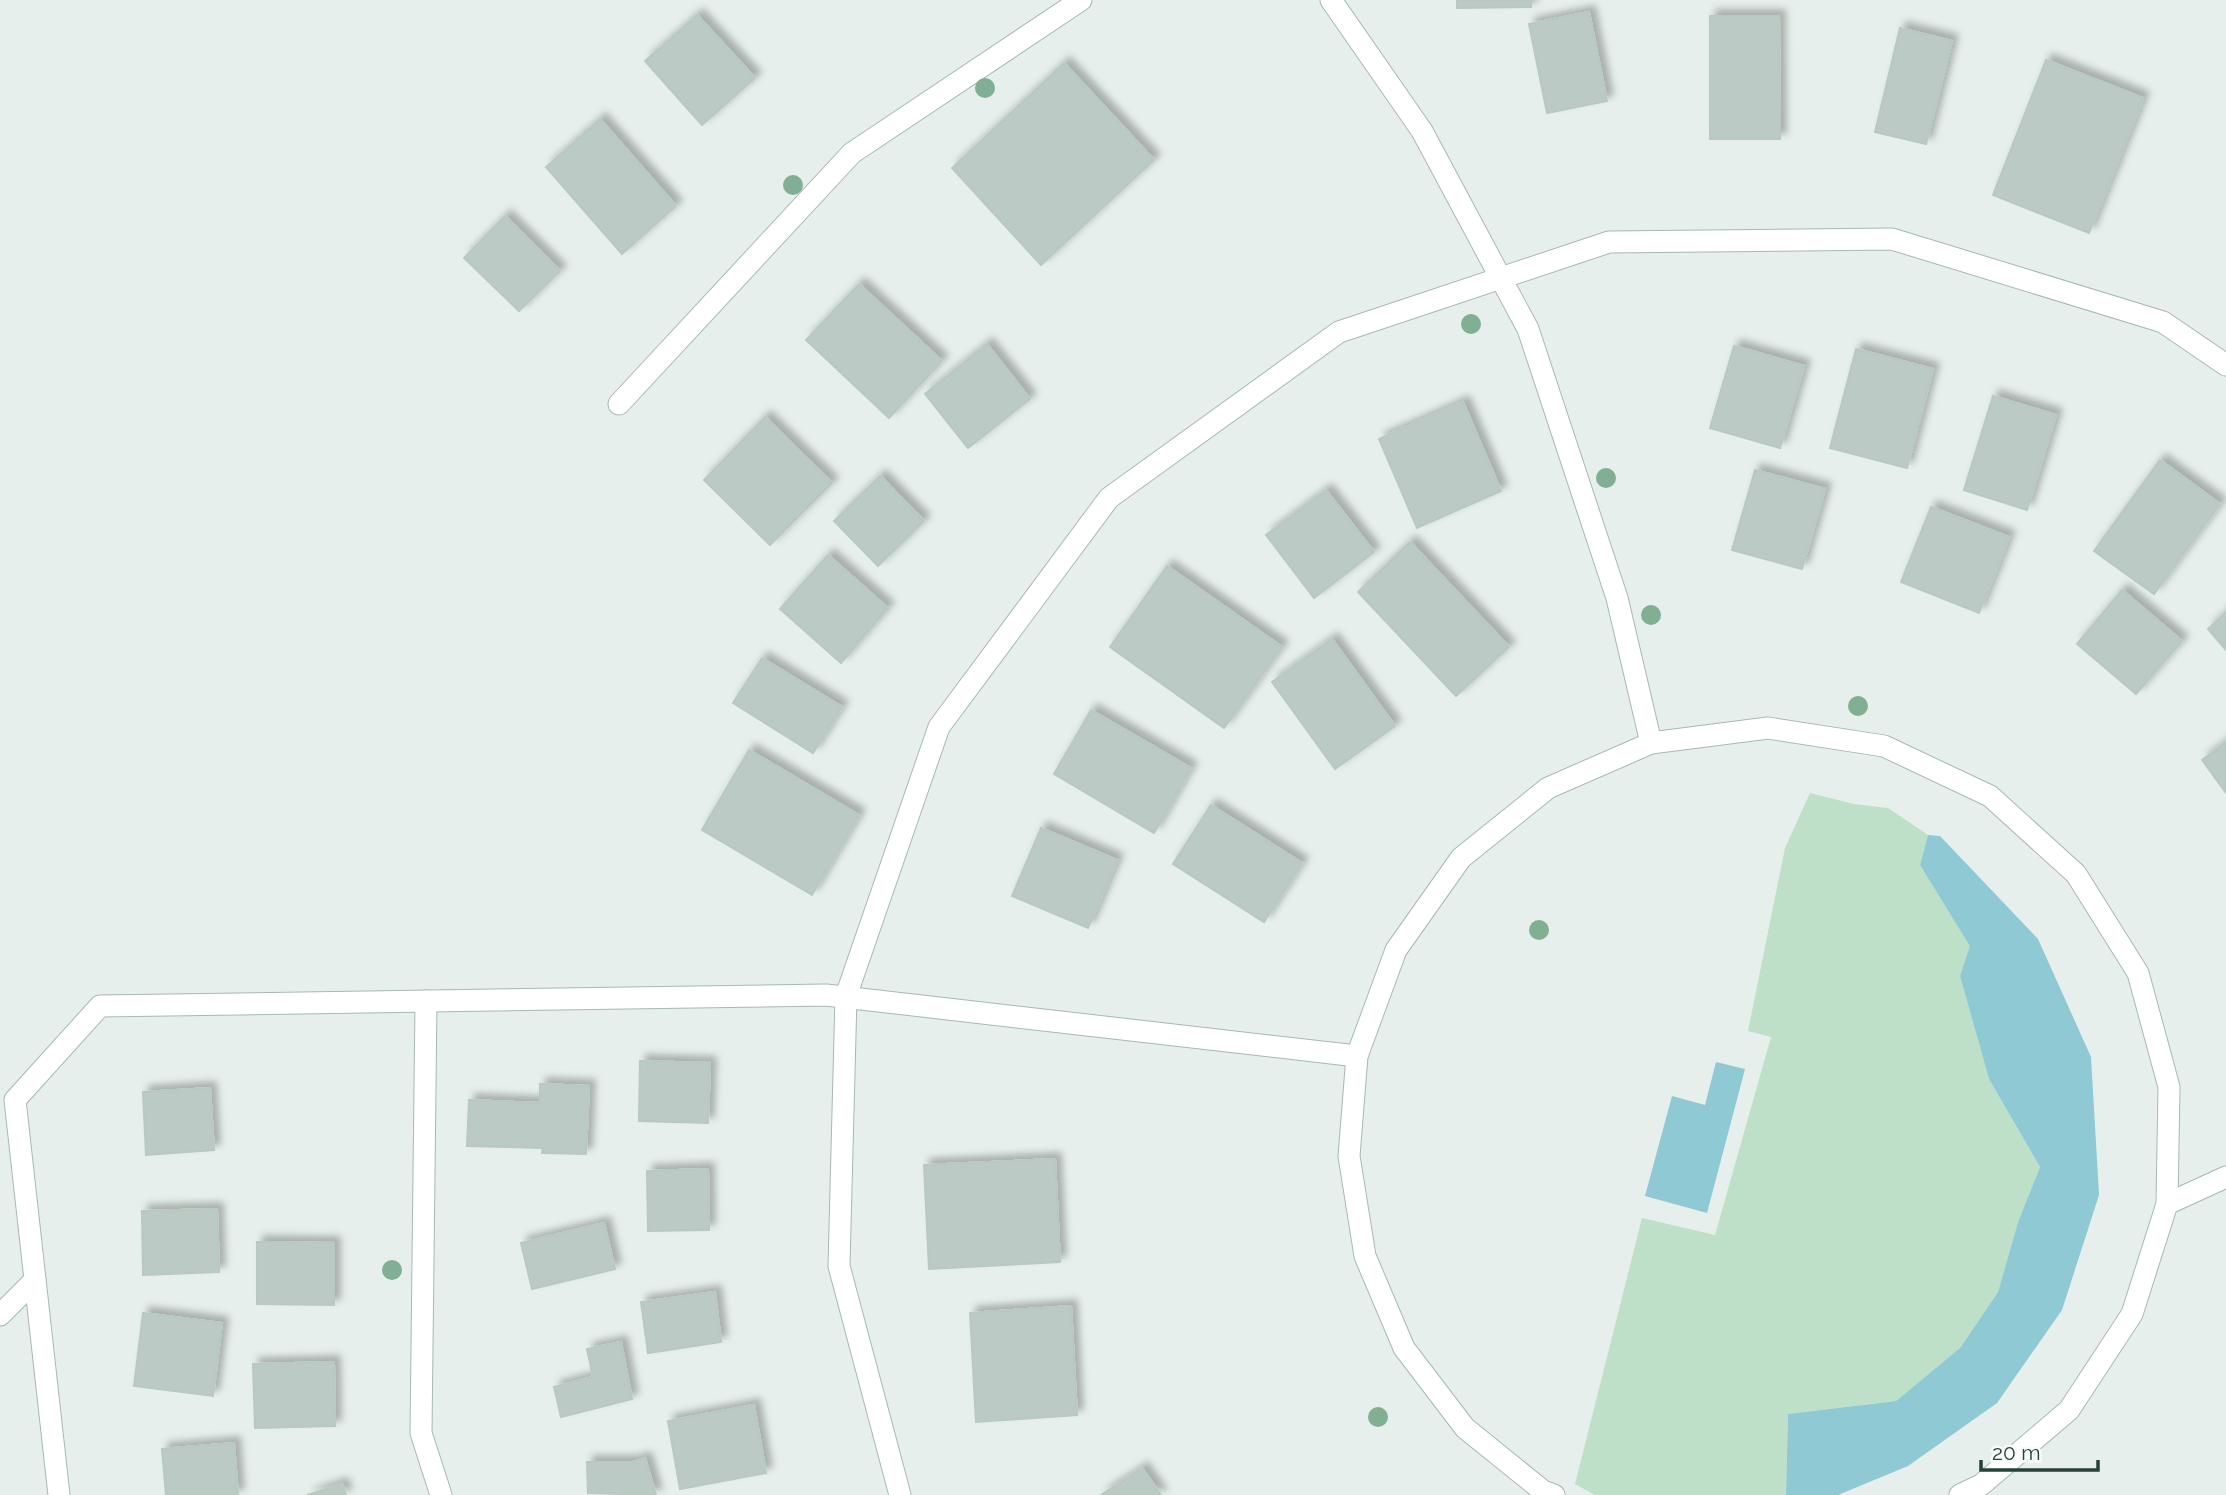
<svg xmlns="http://www.w3.org/2000/svg" width="2226" height="1495" viewBox="0 0 2226 1495" font-family="Raleway,sans-serif">
<defs>
<filter id="shadow"><feDropShadow dx="6" dy="-6" stdDeviation="3.5" flood-color="#0004"/></filter>
</defs>
<rect width="100%" height="100%" fill="#e6efeb"/>
<!-- green -->
<path fill="#bfe0c8" d="M1810,793L1854,804L1888,808L1928,835L1920,865L1971,946L1960,976L1989,1079L2040,1167L2018,1222L1998,1292L1960,1348L1896,1401L1788,1414L1786,1495H1595L1575,1484L1642,1218L1715,1235L1771,1037L1748,1031L1785,848Z"/>
<!-- water -->
<g fill="#8ec9d4">
<path d="M1928,835L1940,836L2038,939L2091,1057L2099,1195L2062,1310L1997,1403L1908,1466L1838,1495H1786L1788,1414L1896,1401L1960,1348L1998,1292L2018,1222L2040,1167L1989,1079L1960,976L1970,946L1920,865Z"/>
<path d="M1716,1062L1745,1069L1707,1213L1645,1196L1672,1096L1705,1105Z"/>
</g>
<!-- building -->
<g fill="#bbcac4" stroke="#b8c9c2" stroke-width="2" filter="url(#shadow)">
<path d="M1457,0H1531V7L1457,8Z"/>
<path d="M1589,12L1607,101L1547,113L1529,24Z"/>
<path d="M697,15L755,78L702,125L645,61Z"/>
<path d="M1710,16H1779L1780,139H1710Z"/>
<path d="M1900,28L1952,41L1926,144L1875,132Z"/>
<path d="M2046,60L2143,98L2089,233L1993,195Z"/>
<path d="M1064,63L1154,160L1041,265L952,168Z"/>
<path d="M600,119L676,206L622,254L546,167Z"/>
<path d="M505,216L560,271L519,311L464,258Z"/>
<path d="M859,284L942,361L889,418L806,340Z"/>
<path d="M987,344L1030,399L968,448L925,394Z"/>
<path d="M1734,346L1804,366L1780,448L1710,428Z"/>
<path d="M1856,349L1933,369L1907,468L1830,448Z"/>
<path d="M1993,396L2056,415L2027,510L1964,490Z"/>
<path d="M1463,402L1501,491L1417,528L1379,439Z"/>
<path d="M765,417L832,483L770,545L704,480Z"/>
<path d="M2160,460L2220,504L2154,594L2094,551Z"/>
<path d="M1755,470L1825,489L1802,569L1732,550Z"/>
<path d="M880,476L924,521L878,566L834,521Z"/>
<path d="M1326,490L1374,552L1314,598L1266,535Z"/>
<path d="M1931,507L2009,537L1979,613L1901,582Z"/>
<path d="M1410,542L1509,647L1456,696L1358,592Z"/>
<path d="M828,555L888,608L841,663L780,609Z"/>
<path d="M1167,566L1282,647L1224,728L1110,647Z"/>
<path d="M2122,590L2182,641L2136,694L2077,644Z"/>
<path d="M2226,612V650L2208,629Z"/>
<path d="M1332,639L1395,726L1335,769L1272,682Z"/>
<path d="M762,658L842,707L813,753L733,703Z"/>
<path d="M1091,710L1191,768L1154,833L1054,774Z"/>
<path d="M2226,742V793L2202,760Z"/>
<path d="M749,750L859,815L812,895L702,830Z"/>
<path d="M1211,805L1302,863L1264,922L1173,864Z"/>
<path d="M1041,828L1117,860L1088,928L1012,896Z"/>
<path d="M640,1061L710,1063L708,1123L639,1121Z"/>
<path d="M540,1084L589,1086L586,1154L542,1153L543,1148L467,1146L469,1100L540,1103Z"/>
<path d="M210,1088L214,1150L146,1155L143,1092Z"/>
<path d="M1055,1159L1060,1262L929,1269L924,1165Z"/>
<path d="M708,1169L709,1230L648,1231L647,1171Z"/>
<path d="M217,1209L219,1272L143,1275L142,1211Z"/>
<path d="M604,1223L615,1269L532,1289L521,1243Z"/>
<path d="M257,1242L334,1243V1305L257,1304Z"/>
<path d="M715,1292L721,1342L648,1353L641,1302Z"/>
<path d="M1071,1306L1077,1415L976,1422L970,1313Z"/>
<path d="M143,1313L222,1323L213,1396L134,1386Z"/>
<path d="M621,1342L632,1399L561,1417L554,1387L593,1377L587,1349Z"/>
<path d="M334,1362L335,1426L255,1428L253,1364Z"/>
<path d="M754,1405L766,1473L680,1489L668,1421Z"/>
<path d="M234,1443L238,1495H166L162,1449Z"/>
<path d="M645,1458L656,1495L588,1493L587,1462H633Z"/>
<path d="M1142,1468L1161,1495H1101Z"/>
<path d="M342,1484L346,1495H307Z"/>
</g>
<g fill="none" stroke-linecap="round" stroke-linejoin="round">
<defs>
<g id="minor">
<path d="M1331,0L1422,131L1528,329L1617,598L1651,743"/>
<path d="M619,404L852,153L1081,0"/>
<path d="M426,1001L421,1433L441,1495"/>
<path d="M2167,1204L2226,1177"/>
<path d="M0,1315L35,1280"/>
<path d="M59,1495L15,1100L100,1006L826,995L1357,1056"/>
<path d="M900,1495L839,1266L846,996L939,727L1109,498L1339,332L1609,242L1892,239L2163,322L2226,365"/>
<path d="M1554,1495L1543,1491L1465,1428L1404,1348L1365,1256L1349,1156L1357,1056L1396,950L1461,858L1548,788L1651,743L1768,728L1884,746L1990,796L2076,874L2138,973L2169,1087L2167,1204L2132,1314L2069,1410L1981,1485L1960,1495"/>
</g>
</defs>
<!-- minor casing -->
<use href="#minor" stroke="#a8b8b2" stroke-width="23"/>
<!-- minor -->
<use href="#minor" stroke="#fff" stroke-width="21"/>
</g>
<!-- trees -->
<g fill="#80af93">
<circle cx="985" cy="88" r="10"/>
<circle cx="793" cy="185" r="10"/>
<circle cx="1471" cy="324" r="10"/>
<circle cx="1606" cy="478" r="10"/>
<circle cx="1651" cy="615" r="10"/>
<circle cx="1858" cy="706" r="10"/>
<circle cx="1539" cy="930" r="10"/>
<circle cx="392" cy="1270" r="10"/>
<circle cx="1378" cy="1417" r="10"/>
</g>
<!-- scale -->
<path d="M1981 1460v10h117v-10" fill="none" stroke="#24423a" stroke-width="3.5"/>
<text x="1992" y="1460" font-size="21" fill="#24423a" stroke="#f7fbf9" stroke-width="5" paint-order="stroke">20 m</text>
</svg>
